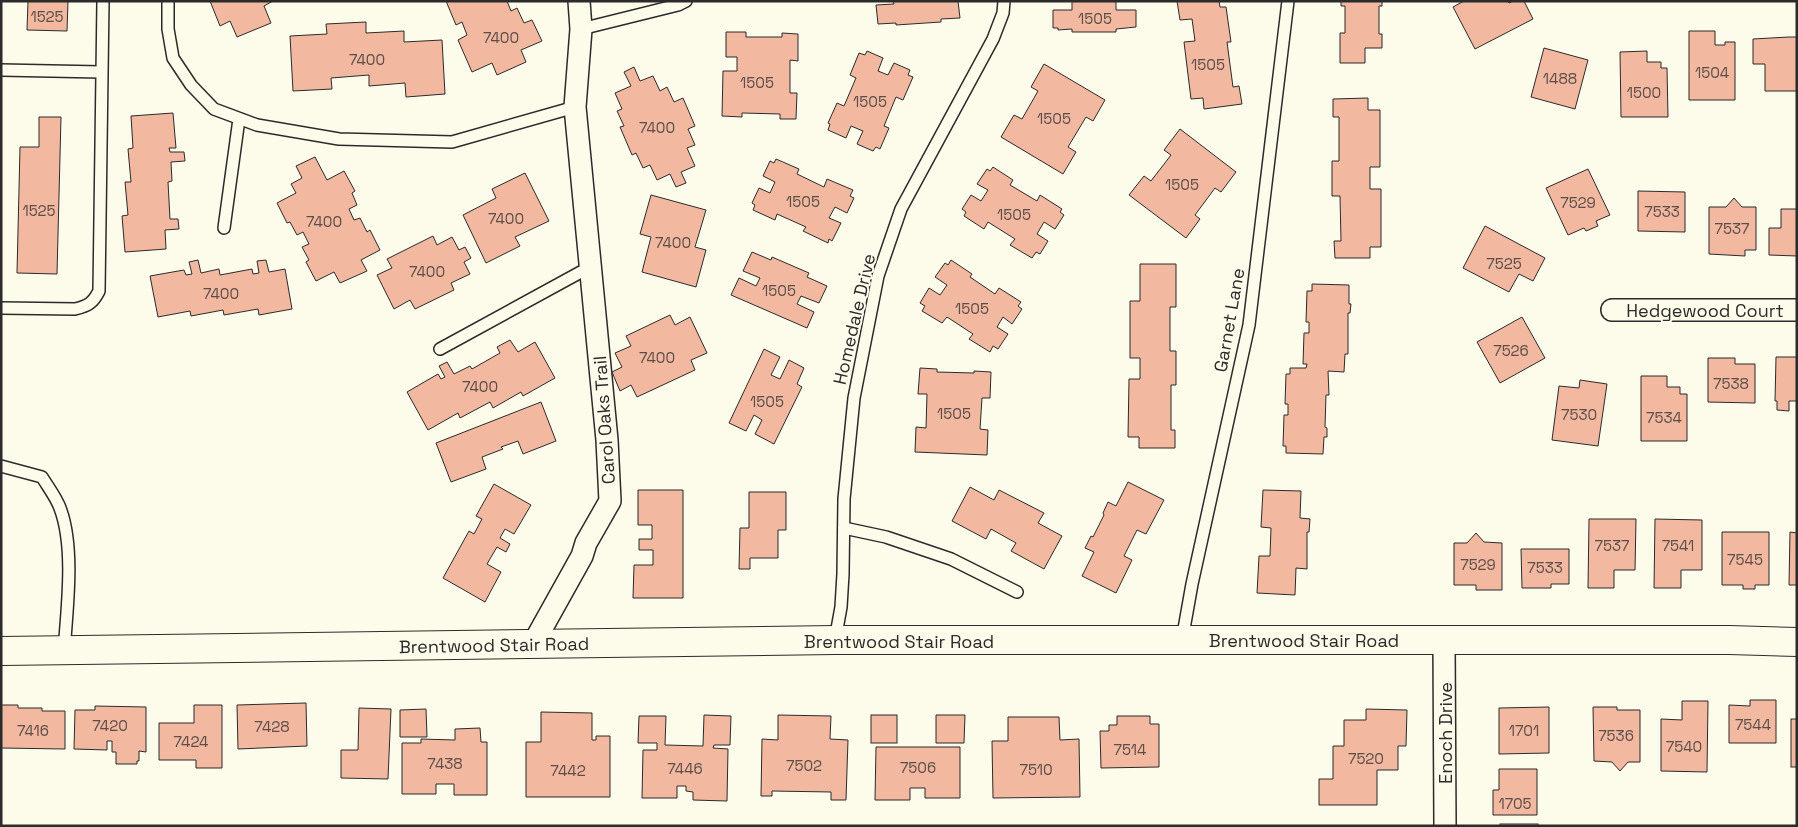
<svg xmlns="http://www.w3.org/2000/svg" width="1798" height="827" viewBox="0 0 1798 827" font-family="'Space Grotesk',sans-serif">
<rect width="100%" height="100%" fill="#fdfbea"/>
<!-- building -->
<g fill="#f2b8a0" stroke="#2b2b2b">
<path d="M28,1H68L67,31L27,30Z"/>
<path d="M210,1H273L264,6L271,23L237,37L230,21L220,26Z"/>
<path d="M446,1H507L511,11L517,8L524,23L532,20L542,41L521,50L526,62L497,75L492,63L472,72L458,40L467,35L462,22L456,25Z"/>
<path d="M893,1H958L960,18L941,19V22L896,25V23L878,24L876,5L894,4Z"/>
<path d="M1072,1H1116V10H1136V27L1116,29V32H1072V29L1058,30V28H1053V10H1072Z"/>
<path d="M1177,1H1219L1220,7H1226L1231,42H1227L1233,87L1239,86L1242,104L1204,109L1203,98L1191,99L1184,42L1195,41L1192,19L1180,20Z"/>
<path d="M1341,1H1382V6H1379V34H1382V48H1365V63H1340V33H1345V6H1341Z"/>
<path d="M1464,1H1508L1509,3L1513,1H1524L1533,19L1475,49L1453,7Z"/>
<path d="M366,22V33L404,31V42L442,40L445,94L406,97L405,83L369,86V75L331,78L332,89L293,91L290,36L327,34L326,24Z"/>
<path d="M1689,31H1715V45H1725V42H1735V100H1689Z"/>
<path d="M726,32H746V37H782V33L798,34V61L790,60V93H797L796,119H780V114L742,113V117L722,116L723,71H737V57H726Z"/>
<path d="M1789,37H1797V91H1765V64H1753V39Z"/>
<path d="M1544,48L1588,60L1575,109L1531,97Z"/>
<path d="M867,51L883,58L878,71L888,75L894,63L910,70L908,75L913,77L903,100L896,97L884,126L889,128L880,149L876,147L873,151L857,144L863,131L851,126L846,138L828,130L830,124L828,123L837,103L844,106L856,78L850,75L859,53L865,55Z"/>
<path d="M1647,51V62H1661V68H1667L1668,117H1621L1620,52Z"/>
<path d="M1044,64L1105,100L1093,121L1086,117L1068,147L1076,152L1063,174L1001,137L1014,115L1022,119L1038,91L1031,87Z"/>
<path d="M634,67L640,81L653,76L660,91L667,87L674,102L683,98L695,126L688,129L695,145L687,148L695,166L681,172L686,183L676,187L670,174L657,180L650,165L643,168L636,153L632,155L620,127L624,126L617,111L622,109L615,93L631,86L624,72Z"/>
<path d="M1368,98V110H1380V167H1370V189H1381V247H1370V258H1335L1334,241H1341L1340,196H1332V161H1339V117H1333V99Z"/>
<path d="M173,113L176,148H169L170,152H184L185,161L171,162L172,181L168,182L170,219H178L179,229L165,230L166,249L125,252L122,216L128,215L125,182H131L128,149L133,148L131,116Z"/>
<path d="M39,117H61L57,274L17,273L20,147H39Z"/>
<path d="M1180,129L1236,172L1221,192L1215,188L1195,215L1200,219L1186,238L1129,195L1144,176L1151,181L1171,155L1164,150Z"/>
<path d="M315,157L327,180L344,171L355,191L352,193L357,205L349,209L354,220L360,218L367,232L370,230L380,250L361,260L367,271L340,283L334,272L316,281L306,262L309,260L302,247L309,244L303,232L297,235L290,222L287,223L277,203L296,193L291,184L302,178L296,166Z"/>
<path d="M776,159L799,169L797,174L824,187L827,179L853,190L850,196L854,198L847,213L835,207L829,218L841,223L832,241L829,239L828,243L803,231L806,227L777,214L775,220L753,210L755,205L752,203L759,188L770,193L775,182L763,176L770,161L774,163Z"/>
<path d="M993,167L1013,180L1010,185L1037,201L1040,195L1062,209L1060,212L1064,215L1055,229L1044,222L1037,234L1048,241L1040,254L1036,252L1032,258L1010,245L1015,239L988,222L984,229L964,216L966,212L962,209L971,195L981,201L988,190L977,184L987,169L990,171Z"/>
<path d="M1588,169L1610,215L1596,221L1598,226L1586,231L1584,228L1568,235L1546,188Z"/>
<path d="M525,173L549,221L515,237L520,246L486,263L463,215L496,198L492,189Z"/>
<path d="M1638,191L1685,192V232L1638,231Z"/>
<path d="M651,195L706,210L695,247L706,250L696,287L642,272L651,237L640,234Z"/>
<path d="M1734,198L1742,207H1756V250H1745V256L1709,254V207H1726Z"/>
<path d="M1781,209H1797V256L1769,255V228H1781Z"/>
<path d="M1485,226L1545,258L1533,281L1519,274L1509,292L1463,268Z"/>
<path d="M433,236L437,245L452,237L459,250L465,247L471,258L464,262L470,274L451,283L454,290L415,309L410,300L394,309L377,275L392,268L387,259Z"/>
<path d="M752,252L771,260L772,257L809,273L807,277L827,286L819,303L801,296L797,304L814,312L807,328L731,295L739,278L756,286L760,278L743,271Z"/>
<path d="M198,260L201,273L219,269L220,275L252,269L253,274L259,273L257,261L266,260L269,272L285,269L292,309L259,315L258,309L224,315L223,310L191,316L190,311L158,317L150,276L184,270L186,275L192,274L189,262Z"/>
<path d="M951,260L972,274L970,277L995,294L999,288L1021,302L1018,306L1022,309L1012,324L1003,317L997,327L1008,334L998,349L993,346L990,352L969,339L973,334L947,317L942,323L922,311L925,306L920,303L929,288L940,295L947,285L935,277L945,263L948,265Z"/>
<path d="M1140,264H1176V307H1170V351H1176V385H1171V430H1175V448H1139V437H1128L1129,379H1140V358H1130V301H1140Z"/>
<path d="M1312,284L1349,285V304H1351L1350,313H1348V354H1345L1344,372L1328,371L1329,395H1326L1325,427L1327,428V437H1324L1323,454L1286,453V446H1283L1284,415H1288V404H1285L1286,374H1290V368H1306L1307,364H1303L1304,333H1309V322H1306L1307,291H1312Z"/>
<path d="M670,315L675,325L690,317L707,353L691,360L695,370L637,397L631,385L620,391L612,372L622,367L615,353L631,346L626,336Z"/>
<path d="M1522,317L1545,358L1500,383L1477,342Z"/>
<path d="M510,340L518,352L535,342L555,378L523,396L521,392L493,408L490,402L460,418L458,413L428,430L407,392L438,374L441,379L445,377L439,366L447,362L454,374L470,366L472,369L500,353L497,347Z"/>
<path d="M764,349L780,357L771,375L780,379L789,360L804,368L797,384L802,387L774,444L755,434L762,420L754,415L746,431L729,423Z"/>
<path d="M1776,357H1797V401H1789V411L1777,410V401H1775Z"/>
<path d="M1708,358H1735V364H1755V403L1708,402Z"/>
<path d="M920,368L937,369V372L974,373V371L991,372L990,398H982L980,429L988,430L987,455L915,452L916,427L926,428L927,394H918Z"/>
<path d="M1641,376H1667V387H1680V394H1687V441H1641Z"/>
<path d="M1580,380L1607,384L1598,446L1552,440L1559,386L1579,388Z"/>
<path d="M541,402L556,441L523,454L518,441L501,447L503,449L482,457L486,469L451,482L436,443Z"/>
<path d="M1128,482L1164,500L1146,534L1137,530L1124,556L1132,560L1116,593L1082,576L1094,552L1085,548L1091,536L1093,537L1104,515L1103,513L1108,502L1116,506Z"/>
<path d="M494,484L531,505L514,534L505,529L500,538L510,544L506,552L497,547L487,564L501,572L485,602L443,578L469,531L474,534L482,519L476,516Z"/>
<path d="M970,487L994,500L999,490L1044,513L1038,523L1062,536L1044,569L1011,551L1016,543L991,529L986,539L952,521Z"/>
<path d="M638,490H683V598H633L634,565H653V550H639V539H652V525H638Z"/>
<path d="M1263,490L1301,491L1300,518L1310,519L1309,532H1307V569L1296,568L1295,595L1257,593L1259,556H1270L1271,528L1261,527Z"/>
<path d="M749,492H786V530H778V558H750V569H739L740,528H749Z"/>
<path d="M1589,519H1636L1635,570H1614V588H1588Z"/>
<path d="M1655,519L1702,520V570H1681V588H1654Z"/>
<path d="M1722,532H1769V585H1755V589H1743V585H1722Z"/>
<path d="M1790,532L1797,533V585H1789Z"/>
<path d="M1476,533L1484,542L1502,543V590H1476V585H1454V543H1467Z"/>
<path d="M1521,549H1569V584H1551V588H1522Z"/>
<path d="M1750,700H1776V743H1729V705L1750,706Z"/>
<path d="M1682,701H1708L1707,772L1661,771V719L1682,720Z"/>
<path d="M306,703L307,746L238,749L237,705Z"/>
<path d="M1,705H18V708H42V711H65V749L1,748Z"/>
<path d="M194,705H222V768H196V760H159V723H194Z"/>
<path d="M95,706L146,707V752L139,751V761H137V764H116V752H112V741H107V750L74,749L75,710H95Z"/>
<path d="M1549,707V753L1499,754V708Z"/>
<path d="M1593,707H1617V710H1640V762H1628L1620,771L1612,762L1594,761Z"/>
<path d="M359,708L391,709L388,779L341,778V750H358Z"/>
<path d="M426,709L427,737H400V710Z"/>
<path d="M1366,709L1407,710L1406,746H1398V770H1377V805H1319V779H1333V746H1344V720H1366Z"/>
<path d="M541,712L592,713V740H596V736H610V797H526V742H541Z"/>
<path d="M704,715L731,716L730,745H714L713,748L728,749L727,801L693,800V792L686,791V786H677V798H642L643,750H657V743H638L639,716H666L665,745L703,746Z"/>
<path d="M778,715L831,716L830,739L848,740L846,800H831V792L772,791V796H761L762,739L778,740Z"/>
<rect x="871" y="715" width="26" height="28"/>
<path d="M936,715H965L964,743H936Z"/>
<path d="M1117,716H1150V724H1159V767L1101,768L1100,731H1109V725H1117Z"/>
<path d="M1008,717H1059L1060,740L1079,739L1080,797L993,798L992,741H1008Z"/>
<rect x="1791" y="719" width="6" height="48"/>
<path d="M480,728L481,742H487V795H454V784H436V794H402V743H421V739L455,740V729Z"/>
<path d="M876,747H960V798H925V788H910V800H875Z"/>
<path d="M1499,769H1537V815H1493V790H1499Z"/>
<rect x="1500" y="824" width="38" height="2"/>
</g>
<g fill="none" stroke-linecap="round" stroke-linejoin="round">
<defs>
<g id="lane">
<path d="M168,1V29L173,58L191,85L214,109L257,125L339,139L452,142L575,107"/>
<path d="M581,29L678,5L686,1"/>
<path d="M1,70L101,72"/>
<path d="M224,228L239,119"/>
<path d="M1,308L75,309C88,306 93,303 99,291L103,1"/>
<path d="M440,349L590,267"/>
<path d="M1,466L42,477C48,487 56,497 60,508C75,547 67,609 64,651"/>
<path d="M844,528L886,537L951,559L1017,592"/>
<path d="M835,640L841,607L843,574L844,499L854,398L878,276L901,209L993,39L1003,13L1004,1"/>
<path d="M1182,640L1192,584L1249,325L1288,1"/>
</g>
<g id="street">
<path d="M1612,310H1797"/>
<path d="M1444,640L1445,826"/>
<path d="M533,644L582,556L586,543L610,501L607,440L575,107L581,29L579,1"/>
</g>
<path id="secondary" d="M1,651L835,640H1729L1797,642"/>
</defs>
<!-- lane casing -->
<use href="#lane" stroke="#2b2b2b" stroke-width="14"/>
<!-- street casing -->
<use href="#street" stroke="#2b2b2b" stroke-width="24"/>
<!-- secondary casing -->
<use href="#secondary" stroke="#2b2b2b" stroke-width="30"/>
<!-- lane -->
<use href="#lane" stroke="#fdfbea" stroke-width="11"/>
<!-- street -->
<use href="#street" stroke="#fdfbea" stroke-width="21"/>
<!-- secondary -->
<use href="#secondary" stroke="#fdfbea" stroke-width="28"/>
</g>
<g text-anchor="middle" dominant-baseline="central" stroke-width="4" stroke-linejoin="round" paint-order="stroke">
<!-- number labels -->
<g font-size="15" fill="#5d4e48">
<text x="47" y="16">1525</text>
<text x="1095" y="18">1505</text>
<text x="501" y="37">7400</text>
<text x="367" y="59">7400</text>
<text x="1208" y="64">1505</text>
<text x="1712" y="72">1504</text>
<text x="1560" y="78">1488</text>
<text x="757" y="82">1505</text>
<text x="1644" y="92">1500</text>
<text x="870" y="101">1505</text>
<text x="1054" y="118">1505</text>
<text x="657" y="127">7400</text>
<text x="1182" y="184">1505</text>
<text x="803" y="201">1505</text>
<text x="1578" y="202">7529</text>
<text x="39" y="210">1525</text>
<text x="1662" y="211">7533</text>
<text x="1014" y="214">1505</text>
<text x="506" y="218">7400</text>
<text x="324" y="221">7400</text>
<text x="1732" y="228">7537</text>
<text x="673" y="242">7400</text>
<text x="1504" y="263">7525</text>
<text x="427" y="271">7400</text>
<text x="779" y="290">1505</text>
<text x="221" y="293">7400</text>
<text x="972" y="308">1505</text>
<text x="1511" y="350">7526</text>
<text x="657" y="357">7400</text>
<text x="1731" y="383">7538</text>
<text x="480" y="386">7400</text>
<text x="767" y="401">1505</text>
<text x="954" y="413">1505</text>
<text x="1579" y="414">7530</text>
<text x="1664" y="417">7534</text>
<text x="1612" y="545">7537</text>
<text x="1678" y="545">7541</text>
<text x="1745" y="559">7545</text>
<text x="1478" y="564">7529</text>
<text x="1545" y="567">7533</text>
<text x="1753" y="724">7544</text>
<text x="110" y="725">7420</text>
<text x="272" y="726">7428</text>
<text x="33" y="730">7416</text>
<text x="1524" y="730">1701</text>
<text x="1616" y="735">7536</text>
<text x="191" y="741">7424</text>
<text x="1684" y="746">7540</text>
<text x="1130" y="749">7514</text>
<text x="1366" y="758">7520</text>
<text x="445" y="763">7438</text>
<text x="804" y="765">7502</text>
<text x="918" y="767">7506</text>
<text x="685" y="768">7446</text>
<text x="1036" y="769">7510</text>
<text x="568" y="770">7442</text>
<text x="1515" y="803">1705</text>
</g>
<!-- street labels -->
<g font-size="18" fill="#2b2b2b" stroke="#fdfbea">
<text x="1705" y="310">Hedgewood Court</text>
<text transform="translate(854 319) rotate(-77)">Homedale Drive</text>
<text transform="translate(1229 320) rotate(-80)">Garnet Lane</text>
<text transform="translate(604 420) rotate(-94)">Carol Oaks Trail</text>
<text x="1304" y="640">Brentwood Stair Road</text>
<text x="899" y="641">Brentwood Stair Road</text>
<text transform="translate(494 645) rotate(-1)">Brentwood Stair Road</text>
<text transform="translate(1445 733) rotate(-90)">Enoch Drive</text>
</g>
</g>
<!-- border -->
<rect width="1798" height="827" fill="none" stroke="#2b2b2b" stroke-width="5"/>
</svg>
